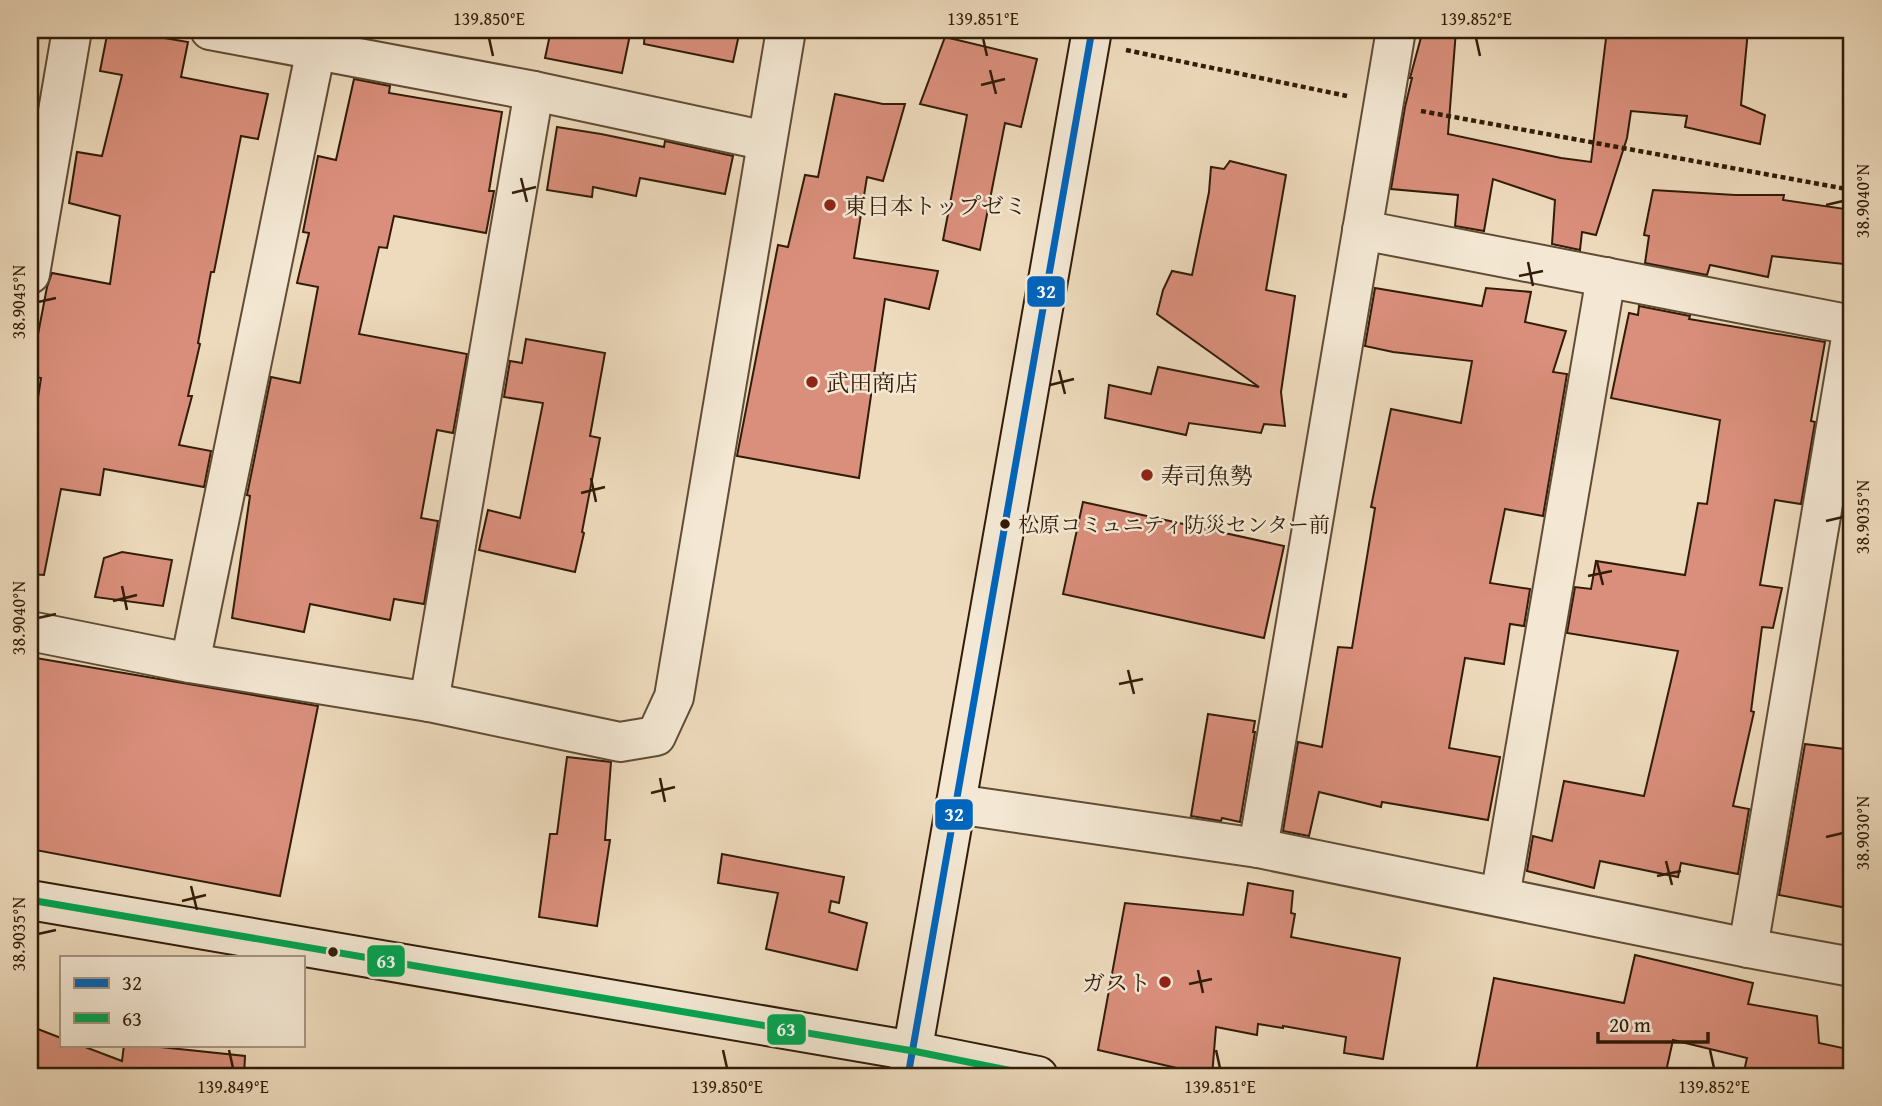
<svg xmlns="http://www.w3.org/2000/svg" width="1882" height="1106" viewBox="0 0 1882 1106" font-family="'Gentium Book Plus','Noto Serif JP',serif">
<rect width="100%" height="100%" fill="#eedbbd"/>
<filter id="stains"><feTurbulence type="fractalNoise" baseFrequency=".00286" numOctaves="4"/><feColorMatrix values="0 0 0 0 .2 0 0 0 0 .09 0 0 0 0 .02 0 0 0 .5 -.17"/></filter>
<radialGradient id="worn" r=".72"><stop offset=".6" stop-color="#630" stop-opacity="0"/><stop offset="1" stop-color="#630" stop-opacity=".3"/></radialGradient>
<!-- building -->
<g fill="#da8f7c" stroke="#311c08" stroke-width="2">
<path d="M108,30H117L188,42L181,77L268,94L258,139L241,136L214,272H211L198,343L200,344L188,396H192L179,445L211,451L204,487L104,469L100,495L61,489L44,575L30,574V450L41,378L30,376L47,287L52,273L110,284L120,216L69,203L77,152L102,156L122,75L100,71Z"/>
<path d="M551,30H631L622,73L545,58Z"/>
<path d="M645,30H740L733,62L644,44Z"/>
<path d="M1423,30H1456L1448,134L1561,158L1591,162L1607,30H1748L1741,105L1765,115L1760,144L1685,127L1687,116L1631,111L1627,138L1596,235L1582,232L1580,250L1552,244L1555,200L1493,179L1484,231L1455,226L1458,195L1391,189L1405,107L1412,78H1410Z"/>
<path d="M945,37L1037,59L1021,127L1005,123L980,250L943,240L967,115L920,104Z"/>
<path d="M354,79L390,86L389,93L502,112L489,191H494L486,233L394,216L387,248L379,247L359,334L467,354L453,433L437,430L421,518L438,521L424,604L394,599L390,620L310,604L304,632L232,618L250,496L247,495L271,377L300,383L318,287L297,283L309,233L303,232L318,156L336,160Z"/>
<path d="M835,94L883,104H905L883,181L867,177L854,258L938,271L929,309L885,299L859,478L737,456L778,245L788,247L805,175L818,177Z"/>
<path d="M557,127L601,134L664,147L665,141L733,156L725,194L640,178L636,196L593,187L592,197L547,190Z"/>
<path d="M1230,161L1286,175L1266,290L1295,296L1281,392L1285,426L1264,424L1261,433L1189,423L1186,435L1105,418L1109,385L1151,394L1158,367L1259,387L1157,314L1163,290L1172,271L1192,275L1209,192L1211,167L1224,169Z"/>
<path d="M1653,190L1735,195H1784L1783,200L1852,210V265L1772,256L1768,277L1710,265L1707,275L1645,263L1649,236L1644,235Z"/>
<path d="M1375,288L1482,306L1486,288L1531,292L1525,322L1566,331L1553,372L1567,374L1543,516L1505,509L1490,583L1530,589L1524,626L1510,624L1504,664L1465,658L1449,748L1500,757L1488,820L1382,802L1381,807L1319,792L1309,836L1283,831L1298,742L1322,747L1338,647L1352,648L1375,508L1371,507L1391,409L1461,423L1472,361L1393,352L1365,346Z"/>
<path d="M1639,306L1690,316L1689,319L1825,342L1811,421L1815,422L1801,504L1775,500L1760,585L1782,588L1773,628L1762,627L1751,711L1754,712L1733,806L1749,809L1738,874L1681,863L1678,877L1600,861L1594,888L1527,871L1533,836L1552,841L1564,781L1644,796L1678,651L1567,633L1575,587L1591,589L1596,561L1685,575L1698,503L1707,504L1720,420L1611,398L1629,313L1638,315Z"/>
<path d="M526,339L605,353L590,436L600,438L582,532L584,533L575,572L479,550L488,510L520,518L543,403L504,397L510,361L522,363Z"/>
<path d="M1849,480H1852V512L1844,511Z"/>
<path d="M1083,502L1284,546L1264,638L1063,594Z"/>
<path d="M122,552L172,560L163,606L95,597L104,558Z"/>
<path d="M30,657L318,706L280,896L30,849Z"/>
<path d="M1208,714L1255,721L1253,732H1255L1240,822L1222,818L1221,821L1191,816Z"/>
<path d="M1805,744L1852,750V909L1779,895Z"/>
<path d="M567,757L611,762L605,840H610L597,926L539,917L550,834H557Z"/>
<path d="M722,854L844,877L839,903L831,901L829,912L867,923L857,970L766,949L778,893L718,883Z"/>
<path d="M1248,883L1293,891L1291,913L1295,914L1291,937L1400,958L1383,1059L1344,1053L1346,1037L1283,1026V1028L1258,1024L1257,1035L1216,1027L1212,1076L1098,1050L1125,903L1243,915Z"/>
<path d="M1635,955L1753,983L1748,1004L1817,1016L1819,1043L1852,1050V1076H1743L1747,1058L1673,1040L1665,1076H1475L1494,978L1624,1003Z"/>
<path d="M30,1026L61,1038V1045H80L122,1061L124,1045H141L245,1056L244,1076H30Z"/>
</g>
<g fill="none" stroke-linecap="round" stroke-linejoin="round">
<defs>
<g id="street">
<path d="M210,30L534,91L767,141"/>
<path d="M1362,230L1852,325"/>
<path d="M30,274L72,30"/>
<path d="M30,631L190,663L429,702L620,742L656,736L674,697L786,30"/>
<path d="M190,663L316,49"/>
<path d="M429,702L534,91"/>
<path d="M956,804L1258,848L1748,948L1852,967"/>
<path d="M1258,848L1396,30"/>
<path d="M1500,897L1606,277"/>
<path d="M1748,948L1852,332"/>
</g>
<g id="secondary">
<path d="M30,900L913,1051L1038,1076"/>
<path d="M908,1076L1092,30"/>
</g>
</defs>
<!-- street casing -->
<use href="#street" stroke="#604c35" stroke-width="42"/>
<!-- secondary casing -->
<use href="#secondary" stroke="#311c08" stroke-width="42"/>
<!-- path -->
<g stroke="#311c08" stroke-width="4.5" stroke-dasharray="5 3.5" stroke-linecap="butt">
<path d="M1022,30L1052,35"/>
<path d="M1126,50L1347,96"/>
<path d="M1421,111L1852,190"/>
</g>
<!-- street -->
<use href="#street" stroke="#f4e8d4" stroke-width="38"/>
<!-- secondary -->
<use href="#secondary" stroke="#f4e8d4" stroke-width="38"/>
<defs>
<path id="bus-1" d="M908,1076L1092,30"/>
<path id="bus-2" d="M30,900L913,1051L1038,1076"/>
</defs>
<!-- bus-1 casing -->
<use href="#bus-1" stroke="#f4e8d4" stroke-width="12"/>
<!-- bus-2 casing -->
<use href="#bus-2" stroke="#f4e8d4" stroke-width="12"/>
<!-- bus-1 -->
<use href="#bus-1" stroke="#0065bd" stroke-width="7"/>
<!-- bus-2 -->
<use href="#bus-2" stroke="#00a651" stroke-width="7"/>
</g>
<!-- ticks -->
<path fill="none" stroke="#311c08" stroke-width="2.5" d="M489,38L493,56M983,38L987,56M1476,38L1480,56M990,70L996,94M981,85L1005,79M521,178L527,202M512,193L536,187M1826,205L1843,201M1528,262L1533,286M1519,276L1543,271M38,302L56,298M1059,370L1065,394M1050,385L1074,379M591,478L596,502M581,493L605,487M1826,521L1843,517M1597,562L1603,585M1588,576L1612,571M122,586L127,610M113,601L137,595M38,618L56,614M1128,670L1134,694M1119,684L1143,679M660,778L665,802M651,793L675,787M1826,837L1843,833M1666,861L1672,885M1657,876L1681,871M191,886L197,910M182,901L206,895M38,934L56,930M1198,970L1203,993M1189,984L1212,979M229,1050L233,1068M723,1050L727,1068M1216,1050L1220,1068M1710,1050L1714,1068"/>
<!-- markers -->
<g fill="#8f2418" stroke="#f4e8d4" stroke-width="2.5">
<circle cx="830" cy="205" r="7"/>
<circle cx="812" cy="382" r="7"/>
<circle cx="1147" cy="475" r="7"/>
<circle cx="1165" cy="982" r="7"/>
</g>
<g fill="#311c08" stroke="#f4e8d4" stroke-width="2.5">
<circle cx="1005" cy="524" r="6"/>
<circle cx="333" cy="952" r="6"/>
</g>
<g text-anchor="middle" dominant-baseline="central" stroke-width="5" stroke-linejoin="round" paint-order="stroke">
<!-- bus labels -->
<g font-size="21" fill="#311c08" stroke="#f4e8d4" text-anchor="start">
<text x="1018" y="524">松原コミュニティ防災センター前</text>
</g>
<!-- poi labels -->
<g font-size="23" fill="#311c08" stroke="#f4e8d4" text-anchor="start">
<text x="844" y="205">東日本トップゼミ</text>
<text x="826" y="382">武田商店</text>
<text x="1161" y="475">寿司魚勢</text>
<text x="1151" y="982" text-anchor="end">ガスト</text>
</g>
</g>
<g stroke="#f4e8d4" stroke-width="2.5">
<rect x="1026" y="275" width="40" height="33" rx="7" fill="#0065bd"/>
<rect x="934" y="798" width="40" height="33" rx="7" fill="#0065bd"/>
<rect x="366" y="944" width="40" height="34" rx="7" fill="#00a651"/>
<rect x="766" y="1013" width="41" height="33" rx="7" fill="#00a651"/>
</g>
<g font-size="19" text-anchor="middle" font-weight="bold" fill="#fff">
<text x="1046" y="298">32</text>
<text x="954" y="821">32</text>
<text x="386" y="968">63</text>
<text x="786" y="1036">63</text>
</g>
<!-- margin -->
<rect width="1882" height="1106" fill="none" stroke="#eedbbd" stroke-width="77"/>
<!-- legend -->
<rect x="60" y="956" width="245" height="91" fill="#f4e8d4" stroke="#a69682" stroke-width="2"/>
<rect x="74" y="978" width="35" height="10" fill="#0065bd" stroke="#a69682" stroke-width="2"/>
<text x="122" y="990" font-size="21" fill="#311c08">32</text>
<rect x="74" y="1013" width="35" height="10" fill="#00a651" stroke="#a69682" stroke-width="2"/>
<text x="122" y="1026" font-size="21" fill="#311c08">63</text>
<!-- scale -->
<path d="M1598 1032v10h110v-10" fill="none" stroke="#311c08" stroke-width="3.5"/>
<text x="1609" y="1032" font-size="21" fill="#311c08" stroke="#f4e8d4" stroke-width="5" paint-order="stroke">20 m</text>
<rect x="38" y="38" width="1805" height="1030" fill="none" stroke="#311c08" stroke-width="2.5"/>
<g font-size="18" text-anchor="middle" fill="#311c08">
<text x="489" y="25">139.850°E</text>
<text x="983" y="25">139.851°E</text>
<text x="1476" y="25">139.852°E</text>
<text transform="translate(1863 201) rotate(-90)" y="6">38.9040°N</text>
<text transform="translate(19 302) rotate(-90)" y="6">38.9045°N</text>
<text transform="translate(1863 517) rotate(-90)" y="6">38.9035°N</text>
<text transform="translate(19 618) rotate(-90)" y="6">38.9040°N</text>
<text transform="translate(1863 833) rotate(-90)" y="6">38.9030°N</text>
<text transform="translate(19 934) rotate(-90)" y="6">38.9035°N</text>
<text x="233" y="1093">139.849°E</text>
<text x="727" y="1093">139.850°E</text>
<text x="1220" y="1093">139.851°E</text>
<text x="1714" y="1093">139.852°E</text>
</g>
<rect width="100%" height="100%" filter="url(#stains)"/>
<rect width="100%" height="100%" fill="url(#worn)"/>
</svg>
